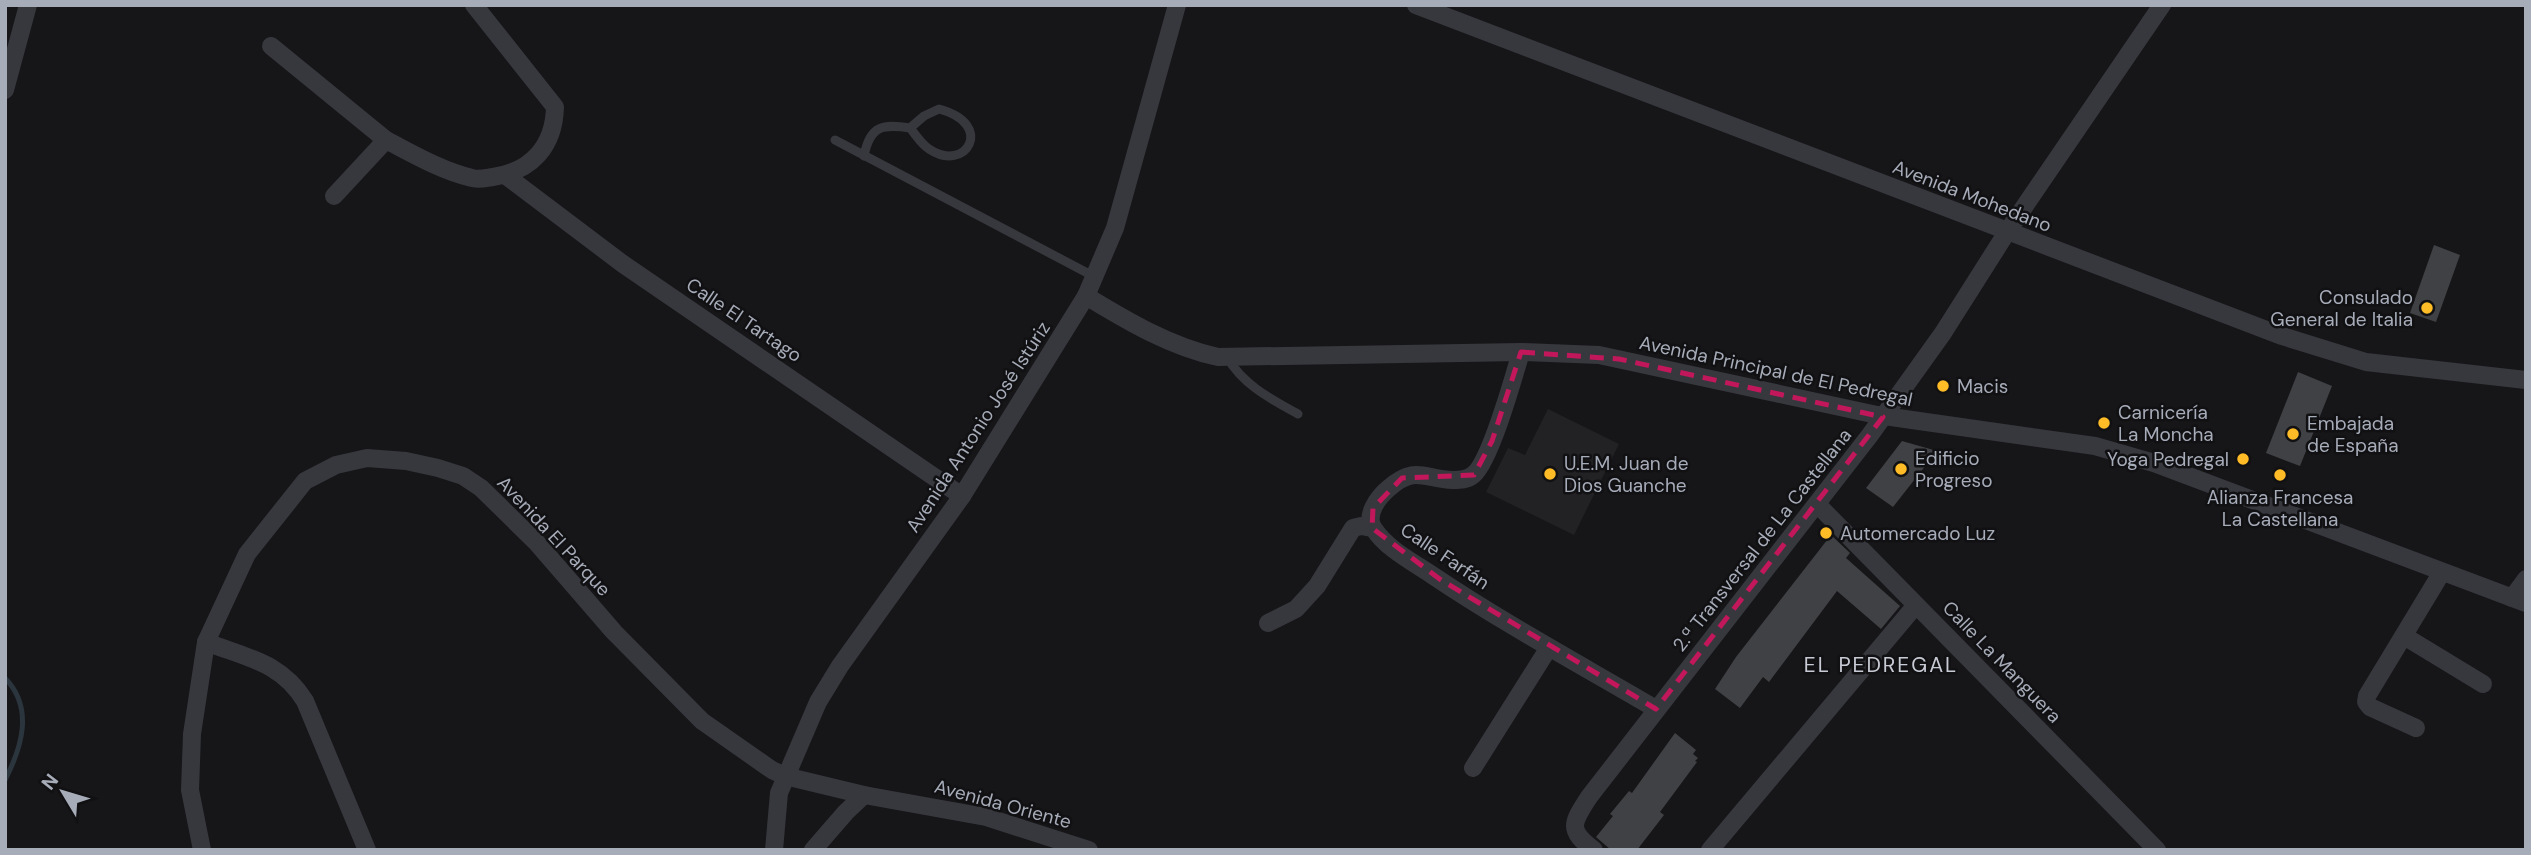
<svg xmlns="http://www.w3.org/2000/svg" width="2531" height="855" viewBox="0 0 2531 855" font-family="'DM Sans',sans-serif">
<rect width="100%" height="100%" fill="#161618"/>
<!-- built -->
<path fill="#222225" d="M1548,409L1619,444L1574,535L1486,492L1508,448L1525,455Z"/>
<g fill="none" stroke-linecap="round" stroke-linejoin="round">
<!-- stream -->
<path stroke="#2b353d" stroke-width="5" d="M5,678C34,708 22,747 5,780"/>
</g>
<!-- building -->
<g fill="#404145">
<path d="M2434,245L2460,255L2436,322L2410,313Z"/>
<path d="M2298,372L2332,386L2300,466L2266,453Z"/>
<path d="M1902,441L1937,451L1893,507L1866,488Z"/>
<path d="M1831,535L1850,553L1846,558L1900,606L1881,629L1837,591L1769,682L1763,677L1740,708L1715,689L1736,657Z"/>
<path d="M1675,733L1696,750L1693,754L1698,758L1695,761L1697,762L1660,812L1664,815L1637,850H1611L1596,837L1613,816L1610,814L1629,791L1632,793Z"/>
</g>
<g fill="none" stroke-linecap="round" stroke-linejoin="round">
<!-- lane -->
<g stroke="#37383e" stroke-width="9">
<path d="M835,140L1095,277"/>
<path d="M864,156C870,125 883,124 910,128C916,135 921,144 929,149C966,174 996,124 939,109L924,116L910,128"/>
<path d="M1227,357C1243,385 1271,399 1298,414"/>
</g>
<!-- street -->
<g stroke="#37383e" stroke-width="18">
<path d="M1416,5L2282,336L2366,362L2526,380"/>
<path d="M271,46L386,140"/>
<path d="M5,90L28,5"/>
<path d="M505,175L623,264L962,496"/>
<path d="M334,196L386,140C413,154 442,171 472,178C478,180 486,178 493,177C532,171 554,146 555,107L474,5"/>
<path d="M1086,296C1127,321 1171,347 1218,357L1521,352L1599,355L1877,415L2095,446L2154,463L2526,603"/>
<path d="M1521,352C1514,376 1490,462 1473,475C1467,480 1460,480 1453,480C1424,479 1415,465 1389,488C1378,497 1364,516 1374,529C1387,549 1413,562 1432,575C1505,624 1581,665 1656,709"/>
<path d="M1817,504L2157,850"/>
<path d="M2512,598L2526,579"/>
<path d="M1268,623L1296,609L1317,586L1353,528L1361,526L1372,528"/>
<path d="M2404,636L2483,684"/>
<path d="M206,642C247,658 281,662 305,701L367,850"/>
<path d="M2416,728L2370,707L2366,702L2367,696L2442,572"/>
<path d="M1473,768L1548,649"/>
<path d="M202,850L190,790L192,734L206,642L247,554L305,481L336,465L367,458L406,461L438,468L463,476L481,488L537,543L614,632L702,721L772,770L785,776L864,795L986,817L1089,850"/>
<path d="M774,850L779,793L818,702L840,666L962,496L1086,296L1115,228L1177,5"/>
<path d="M813,850L846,812L864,795"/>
<path d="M1594,850C1567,830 1572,823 1589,797L1870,435L1943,333L2007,232L2162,5"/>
<path d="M1710,850L1916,605"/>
</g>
</g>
<!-- marked area -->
<path fill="none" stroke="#c2185b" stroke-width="5" stroke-dasharray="14 9" stroke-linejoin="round" d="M1521,352L1619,359L1883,417L1656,709L1441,580L1372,528L1373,508L1402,478L1474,475L1492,441Z"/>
<!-- markers -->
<g fill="#ffbc27" stroke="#111113" stroke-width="2.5">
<circle cx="2427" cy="308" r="7"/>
<circle cx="1943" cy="386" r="7"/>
<circle cx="2104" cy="423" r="7"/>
<circle cx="2293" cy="434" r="7"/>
<circle cx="2243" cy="459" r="7"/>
<circle cx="1901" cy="469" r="7"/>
<circle cx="1550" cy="474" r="7"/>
<circle cx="2280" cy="475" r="7"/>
<circle cx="1826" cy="533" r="7"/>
</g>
<g text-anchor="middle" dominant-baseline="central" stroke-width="5" stroke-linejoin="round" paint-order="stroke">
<!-- street labels -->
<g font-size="19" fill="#a7acb9" stroke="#111113">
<text transform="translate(1972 196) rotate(21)">Avenida Mohedano</text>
<text transform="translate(744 320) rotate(34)">Calle El Tartago</text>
<text transform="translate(1776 371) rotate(12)">Avenida Principal de El Pedregal</text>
<text transform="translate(978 427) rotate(-57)">Avenida Antonio José Istúriz</text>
<text transform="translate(554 536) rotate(47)">Avenida El Parque</text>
<text transform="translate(1762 540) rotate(-52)">2.ª Transversal de La Castellana</text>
<text transform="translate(1445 556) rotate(34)">Calle Farfán</text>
<text transform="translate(2002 662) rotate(46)">Calle La Manguera</text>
<text transform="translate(1003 804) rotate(15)">Avenida Oriente</text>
</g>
<!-- poi labels -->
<g font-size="19" fill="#a7acb9" stroke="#111113" text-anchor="start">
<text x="2413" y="297" text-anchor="end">Consulado<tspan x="2413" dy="22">General de Italia</tspan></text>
<text x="1957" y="386">Macis</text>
<text x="2118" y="412">Carnicería<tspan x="2118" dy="22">La Moncha</tspan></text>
<text x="2307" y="423">Embajada<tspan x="2307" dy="22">de España</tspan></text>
<text x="1915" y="458">Edificio<tspan x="1915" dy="22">Progreso</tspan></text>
<text x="2229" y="459" text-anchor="end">Yoga Pedregal</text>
<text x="1564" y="463">U.E.M. Juan de<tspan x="1564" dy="22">Dios Guanche</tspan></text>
<text x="2280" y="497" text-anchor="middle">Alianza Francesa<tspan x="2280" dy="22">La Castellana</tspan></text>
<text x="1840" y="533">Automercado Luz</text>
</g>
<!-- neighbourhood labels -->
<g font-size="21" letter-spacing="2" fill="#c8cbd5" stroke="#111113">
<text x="1881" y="665">EL PEDREGAL</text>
</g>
</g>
<!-- border -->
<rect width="2531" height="855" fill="none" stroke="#a7acb9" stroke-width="14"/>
<!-- north arrow -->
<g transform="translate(63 792) rotate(308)" stroke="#111113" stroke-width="5" paint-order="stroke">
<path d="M0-5L12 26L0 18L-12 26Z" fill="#a7acb9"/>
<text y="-10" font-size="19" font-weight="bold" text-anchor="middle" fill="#a7acb9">N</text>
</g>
</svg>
